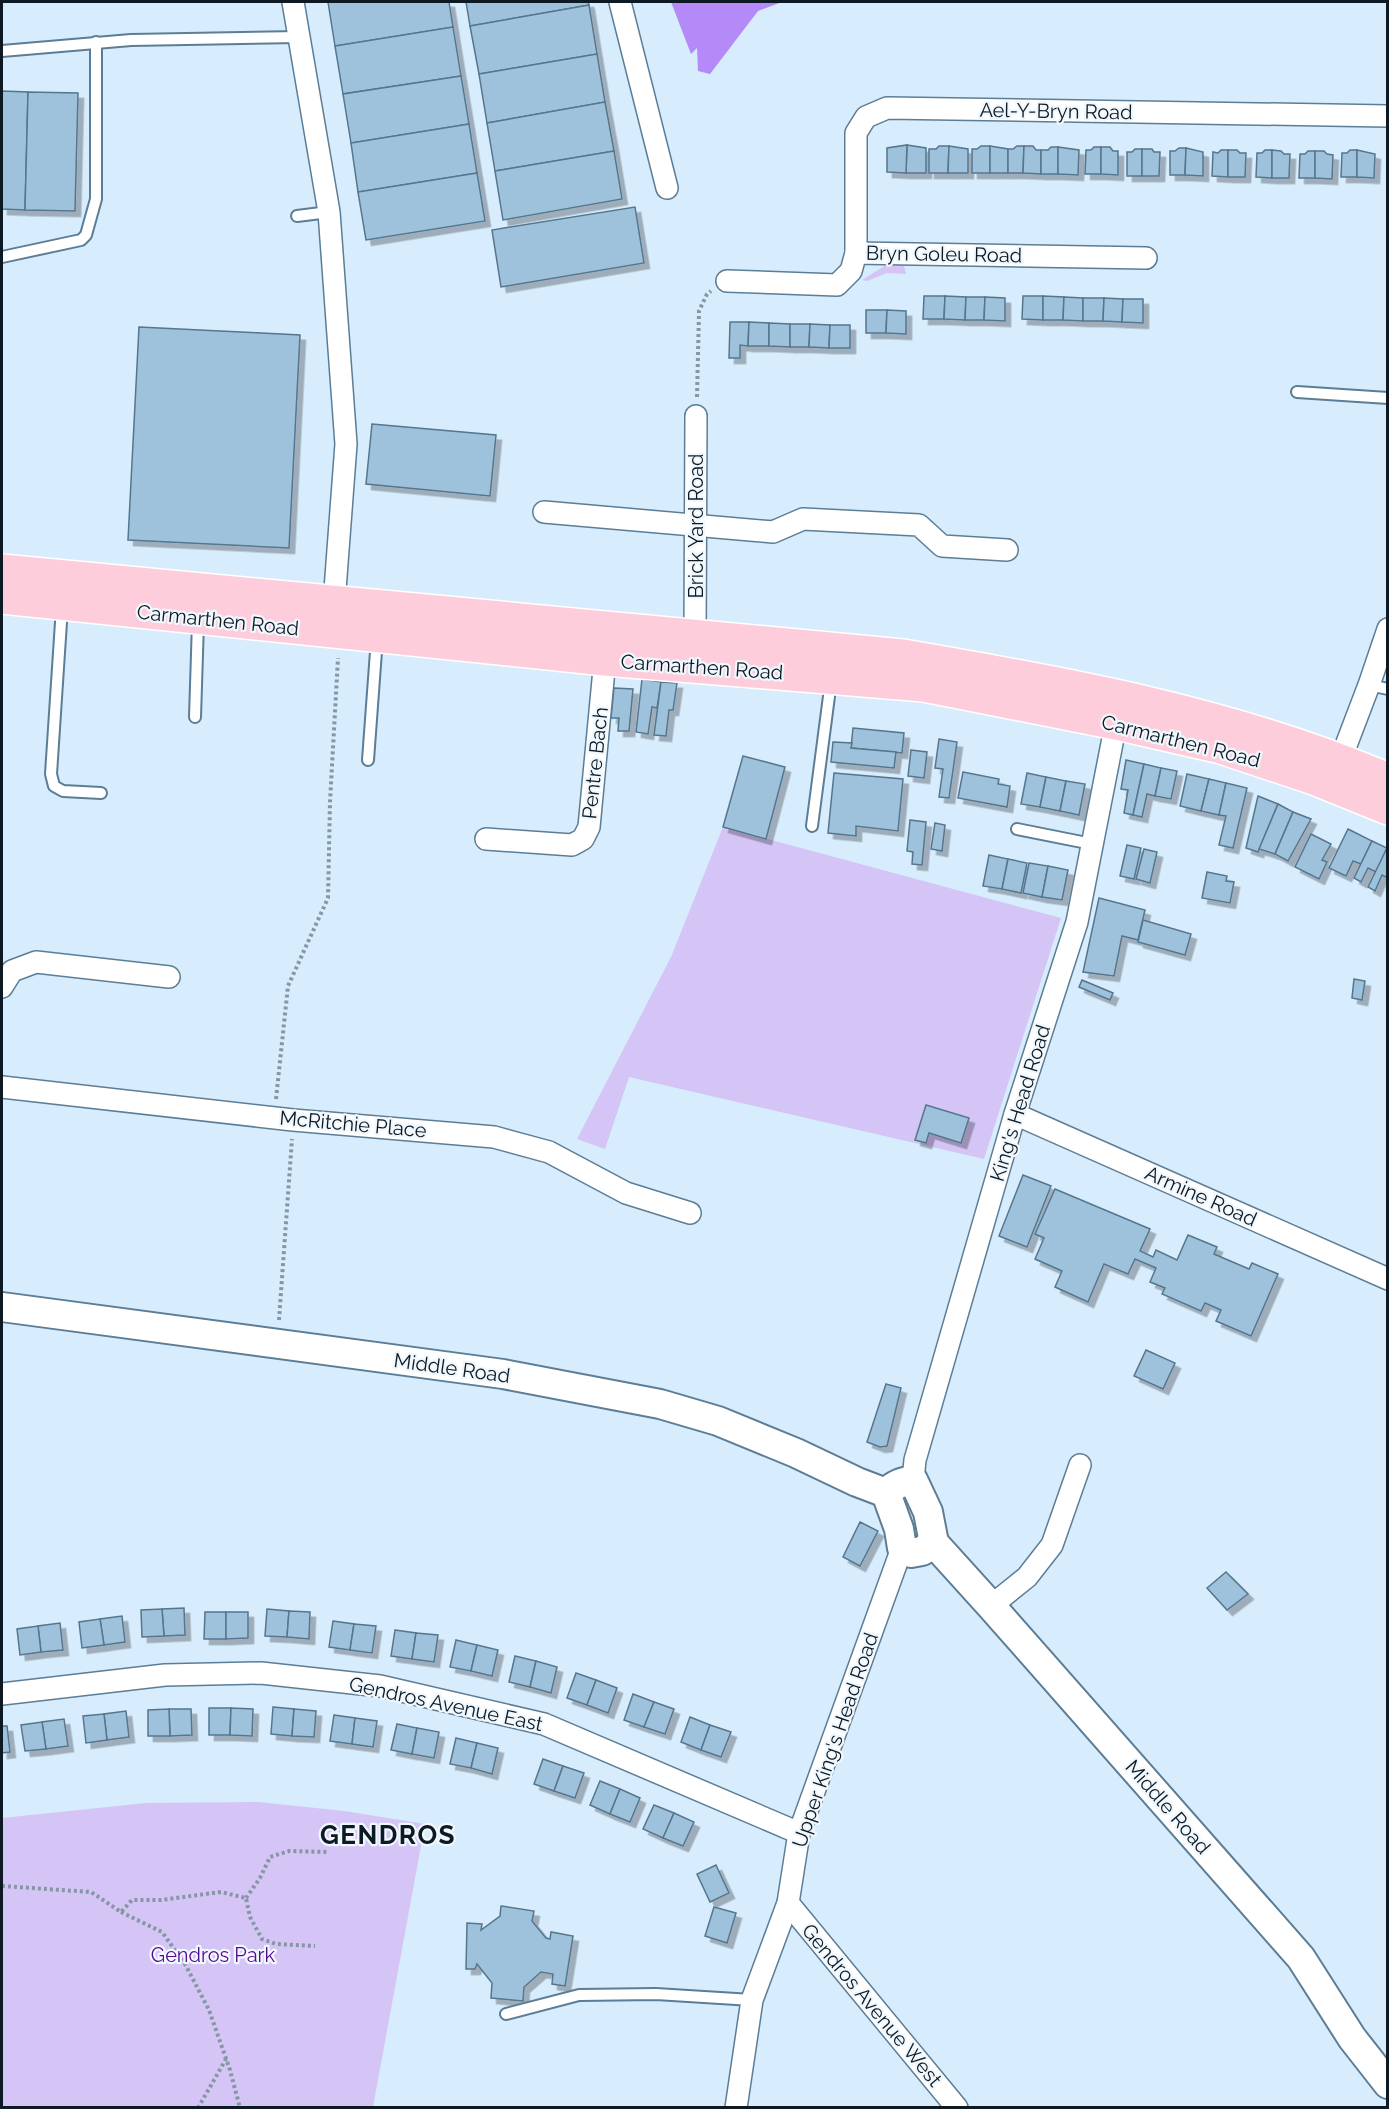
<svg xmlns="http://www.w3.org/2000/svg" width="1389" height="2109" viewBox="0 0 1389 2109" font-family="Raleway,sans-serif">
<defs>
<filter id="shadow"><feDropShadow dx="5.5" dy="5.5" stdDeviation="0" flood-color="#0004"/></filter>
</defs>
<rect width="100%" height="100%" fill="#d7ecfc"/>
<!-- green -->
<g fill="#d5c4f6">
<path d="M899,257L903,262L906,274L887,273L867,281L862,280Z"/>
<path d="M723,827L1061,918L984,1159L629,1077L605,1149L577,1139L671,957Z"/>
<path d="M259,1802L344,1811L425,1824L373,2107H2V1818L146,1803Z"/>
</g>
<!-- forest -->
<path fill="#b48af8" d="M671,2H782L758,11L710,74L698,71L697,48L691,54Z"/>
<!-- building -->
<g fill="#9fc2dc" stroke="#55768d" stroke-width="1.5" filter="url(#shadow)">
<path d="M328,2H449L453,27L335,46Z"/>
<path d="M466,2H588L589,5L470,26Z"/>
<path d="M589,5L597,54L479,74L470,26Z"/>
<path d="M453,27L461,76L343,94L335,46Z"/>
<path d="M597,54L605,102L487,123L479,74Z"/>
<path d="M461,76L469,124L351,143L343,94Z"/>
<path d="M2,91L28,92L25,210L2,209Z"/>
<path d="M28,92L78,93L75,211L25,210Z"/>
<path d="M605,102L614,151L495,171L487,123Z"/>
<path d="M469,124L477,173L358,192L351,143Z"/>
<path d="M907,145L926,148V173H906Z"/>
<path d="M907,145L906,173L887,172V148Z"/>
<path d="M939,146H949L948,173H929V149H936Z"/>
<path d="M949,146L968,149V173H948Z"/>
<path d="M981,146H990V173H972V149H977Z"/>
<path d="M990,146L1008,149V173H990Z"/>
<path d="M1017,146H1024L1023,173H1008V149H1013Z"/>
<path d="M1024,146H1033L1036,150H1041V174L1023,173Z"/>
<path d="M1051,147H1058V174H1041V150H1048Z"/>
<path d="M1058,147L1079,150L1078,175L1058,174Z"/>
<path d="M1094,147H1101V174H1085L1086,150H1091Z"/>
<path d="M1101,147H1110L1113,151H1118V175L1101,174Z"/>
<path d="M1179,148H1186L1185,175H1170V151H1175Z"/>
<path d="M1186,148L1203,152V176L1185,175Z"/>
<path d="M1135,149H1142V176H1127V152H1132Z"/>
<path d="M1142,149H1152L1154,152H1160L1159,176H1142Z"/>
<path d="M1221,150H1228V177L1212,176L1213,152L1218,153Z"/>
<path d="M1228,150H1237L1240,153H1246L1245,177H1228Z"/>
<path d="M1265,150H1272V178L1256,177L1257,153H1262Z"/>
<path d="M1272,150L1281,151L1284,154H1290L1289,178H1272Z"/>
<path d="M1350,150H1357V177H1341L1342,153H1347Z"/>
<path d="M1357,150L1375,154L1374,178L1357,177Z"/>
<path d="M614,151L622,199L503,220L495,171Z"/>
<path d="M1308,151H1315V178H1299L1300,154H1305Z"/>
<path d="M1315,151H1324L1327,154L1333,155L1332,179L1315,178Z"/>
<path d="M477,173L485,221L366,240L358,192Z"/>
<path d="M635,207L644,263L501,287L492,230Z"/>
<path d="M924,296H945L944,319H923Z"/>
<path d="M945,296L966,297L965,320L944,319Z"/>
<path d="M1023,296H1043V320L1022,319Z"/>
<path d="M1043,296L1064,297L1063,320H1043Z"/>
<path d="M966,297H985L984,320H965Z"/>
<path d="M985,297L1005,298V321L984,320Z"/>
<path d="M1064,297L1083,298V321L1063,320Z"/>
<path d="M1083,298H1104L1103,321H1083Z"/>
<path d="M1104,298L1123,299L1122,322L1103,321Z"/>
<path d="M1123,299H1143V323L1122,322Z"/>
<path d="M866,310H887L886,333H866Z"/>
<path d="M887,310L906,311V334L886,333Z"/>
<path d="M730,322H749L748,346L740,345V358H729Z"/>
<path d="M749,322L769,323V346H748Z"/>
<path d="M769,323L790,324V347L769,346Z"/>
<path d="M790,324H810L809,347H790Z"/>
<path d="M810,324L830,325L829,348L809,347Z"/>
<path d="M830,325H850V348H829Z"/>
<path d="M139,327L300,335L289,548L128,540Z"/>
<path d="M372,424L496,435L490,496L366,484Z"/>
<path d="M642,679L661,682L657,708L652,707L648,734L636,732Z"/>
<path d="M661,682L677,683L673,710H669L666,736L654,735Z"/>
<path d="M614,688L633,689L629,731H618L619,718H611Z"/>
<path d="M853,728L904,733L902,753L851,748Z"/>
<path d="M939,739L957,742L949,798L939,797L943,769L935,768Z"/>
<path d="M833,742L852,743L851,748L896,752L894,768L831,762Z"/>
<path d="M911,750L927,752L924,778L908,776Z"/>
<path d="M743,756L785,767L766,839L723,827Z"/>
<path d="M1126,760L1144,764L1133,815L1124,813L1128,790L1121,789Z"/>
<path d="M1144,764L1161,768L1155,796L1147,794L1142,817L1133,815Z"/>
<path d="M1161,768L1177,771L1171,799L1155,796Z"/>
<path d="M963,772L999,779L998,784L1010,786L1007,807L958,798Z"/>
<path d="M834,773L903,779L898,831L856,826V836L828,833Z"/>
<path d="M1027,773L1046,777L1040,807L1021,804Z"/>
<path d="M1187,774L1209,779L1201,811L1180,806Z"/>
<path d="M1046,777L1066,781L1060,811L1040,807Z"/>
<path d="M1209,779L1226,783L1219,815L1201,811Z"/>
<path d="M1066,781L1085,784L1079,815L1060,811Z"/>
<path d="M1226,783L1247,788L1233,848L1219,845L1226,816L1219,815Z"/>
<path d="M1258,796L1278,804L1258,852L1246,848Z"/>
<path d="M1278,804L1293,812L1275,854L1259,849Z"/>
<path d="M1293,812L1311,819L1288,861L1275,854Z"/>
<path d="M910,820L926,822L922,865L912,864L913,852L907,851Z"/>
<path d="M935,823L945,825L942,851L931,849Z"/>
<path d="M1348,829L1372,841L1361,864L1353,861L1346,876L1329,868Z"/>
<path d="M1311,834L1331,844L1322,860L1327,862L1319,879L1295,867Z"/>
<path d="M1372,841L1387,848L1376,872L1368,868L1361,882L1354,878Z"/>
<path d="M1127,845L1141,848L1134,879L1120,876Z"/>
<path d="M1387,848L1388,878L1382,875L1375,891L1368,887Z"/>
<path d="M1144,849L1157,852L1150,883L1136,879Z"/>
<path d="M989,855L1008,859L1002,889L983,886Z"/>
<path d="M1008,859L1027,863L1021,893L1002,889Z"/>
<path d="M1029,863L1048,866L1042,897L1023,893Z"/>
<path d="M1048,866L1068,870L1062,900L1042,897Z"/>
<path d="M1207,872L1227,876L1226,881L1234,882L1230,903L1202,898Z"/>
<path d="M1099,898L1145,910L1138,940L1122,936L1114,976L1083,972Z"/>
<path d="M1143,920L1191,934L1185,955L1138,942Z"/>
<path d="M1354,979L1365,981L1362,1000L1352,998Z"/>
<path d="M1082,980L1113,993L1110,1000L1079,987Z"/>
<path d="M926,1105L969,1118L961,1143L929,1133L926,1143L915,1140Z"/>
<path d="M1023,1175L1051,1186L1027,1247L999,1236Z"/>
<path d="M1055,1189L1150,1229L1140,1251L1153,1257L1156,1250L1177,1260L1188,1235L1217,1247L1214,1254L1249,1269L1252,1263L1278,1274L1251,1336L1216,1321L1221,1310L1205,1303L1201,1311L1162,1294L1165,1288L1150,1282L1156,1268L1135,1259L1128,1274L1104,1264L1088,1302L1055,1287L1062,1271L1035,1259L1044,1238L1035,1234Z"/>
<path d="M1146,1350L1175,1363L1163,1389L1134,1376Z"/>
<path d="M886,1384L901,1388L887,1446L880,1447L867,1442Z"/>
<path d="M860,1522L878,1531L860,1566L843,1557Z"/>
<path d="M1226,1572L1248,1594L1227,1610L1207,1588Z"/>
<path d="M184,1608L185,1635L164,1636L162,1609Z"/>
<path d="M162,1609L164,1636L142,1637L141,1610Z"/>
<path d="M267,1609L289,1611L287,1637L265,1636Z"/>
<path d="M289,1611L310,1612L309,1639L287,1637Z"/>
<path d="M205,1612H226V1639H204Z"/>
<path d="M226,1612H248V1638L226,1639Z"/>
<path d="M122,1616L125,1642L104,1645L100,1619Z"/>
<path d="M100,1619L104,1645L82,1648L79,1622Z"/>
<path d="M333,1621L354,1624L350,1650L329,1647Z"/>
<path d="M60,1623L63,1650L41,1652L38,1626Z"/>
<path d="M354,1624L376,1626L372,1653L350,1650Z"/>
<path d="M38,1626L41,1652L20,1655L17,1629Z"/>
<path d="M395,1630L416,1633L412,1659L391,1656Z"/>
<path d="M416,1633L438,1635L434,1662L412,1659Z"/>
<path d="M456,1640L477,1645L471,1671L450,1667Z"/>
<path d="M477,1645L498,1650L492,1676L471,1671Z"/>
<path d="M515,1656L536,1661L530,1687L509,1682Z"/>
<path d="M536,1661L557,1667L551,1693L530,1687Z"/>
<path d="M576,1673L596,1680L587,1705L567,1698Z"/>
<path d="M596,1680L617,1688L608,1713L587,1705Z"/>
<path d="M633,1694L654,1702L644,1727L624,1720Z"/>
<path d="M654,1702L674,1709L665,1734L644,1727Z"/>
<path d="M273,1707L294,1709L292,1736L271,1734Z"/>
<path d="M209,1708H231L230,1735H209Z"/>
<path d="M231,1708L253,1709L252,1736L230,1735Z"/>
<path d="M169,1709H191L192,1735L170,1736Z"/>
<path d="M169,1709L170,1736H148V1710Z"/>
<path d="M294,1709L316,1711L314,1737L292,1736Z"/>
<path d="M126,1711L129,1737L107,1740L104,1714Z"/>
<path d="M104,1714L107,1740L86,1743L83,1716Z"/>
<path d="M334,1715L355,1718L352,1744L330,1741Z"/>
<path d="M690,1717L710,1725L701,1750L681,1742Z"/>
<path d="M355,1718L377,1721L373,1747L352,1744Z"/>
<path d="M64,1719L68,1746L46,1749L42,1722Z"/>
<path d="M42,1722L46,1749L25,1751L21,1725Z"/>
<path d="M397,1724L417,1728L412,1754L391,1750Z"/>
<path d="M710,1725L731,1732L721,1757L701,1750Z"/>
<path d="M2,1726H7L10,1752L2,1753Z"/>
<path d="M417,1728L439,1732L434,1758L412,1754Z"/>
<path d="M456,1738L477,1743L471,1768L450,1764Z"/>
<path d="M477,1743L498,1748L492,1774L471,1768Z"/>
<path d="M543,1759L563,1766L554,1791L534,1784Z"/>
<path d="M563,1766L584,1773L575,1798L554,1791Z"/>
<path d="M600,1781L620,1789L610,1814L590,1805Z"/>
<path d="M620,1789L640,1798L630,1822L610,1814Z"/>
<path d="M654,1805L674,1813L663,1838L643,1829Z"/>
<path d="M674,1813L694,1822L683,1846L663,1838Z"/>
<path d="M716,1865L729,1893L710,1902L697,1874Z"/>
<path d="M501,1906L534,1911L532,1921L546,1938L550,1939L551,1932L573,1936L565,1986L552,1984L553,1974L541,1972L524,1987L523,2001L491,1998L492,1983L477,1964L475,1969H466L467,1923L482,1924L481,1930L500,1916Z"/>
<path d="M714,1907L736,1913L727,1943L705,1936Z"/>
</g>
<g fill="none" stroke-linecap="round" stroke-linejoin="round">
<defs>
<g id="lane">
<path d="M2,51L131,40L299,37"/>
<path d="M297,216L329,212"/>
<path d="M2,257L81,240L86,235L96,199V42"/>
<path d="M1297,392L1388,398"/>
<path d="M62,607L51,774L54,786L63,791L101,793"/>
<path d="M1369,685L1388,689"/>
<path d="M195,717L198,622"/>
<path d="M368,760L377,638"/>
<path d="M812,826L831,681"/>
<path d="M1017,829L1092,844"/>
<path d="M506,2014L579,1995L656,1994L752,2000"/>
</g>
<g id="street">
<path d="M293,2L329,212L346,444L334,603"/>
<path d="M620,2L667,188"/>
<path d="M856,253V133L866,117L887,108L1388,116"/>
<path d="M727,281L837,285L851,271L856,253L1146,258"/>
<path d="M544,512L773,532L803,519L919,525L942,546L1007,550"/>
<path d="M695,636L696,416"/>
<path d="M1343,761L1345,748L1369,685L1388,629"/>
<path d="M486,839L572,845L583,839L589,827L605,659"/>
<path d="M2,987L12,971L36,962L169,977"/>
<path d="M2,1087L293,1120L494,1137L549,1152L626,1193L690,1213"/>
<path d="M1015,1114L1388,1279"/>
<path d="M913,1480L915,1460L1015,1114L1077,922L1116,723"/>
<path d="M991,1606L1027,1577L1052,1545L1080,1465"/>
<path d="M2,1694L165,1675L261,1673L380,1686L544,1724L799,1833"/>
<path d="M788,1903L957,2108"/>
<path d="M736,2108L752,2000L788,1903L799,1833L902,1548"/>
</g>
<g id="secondary">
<path d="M2,1307L503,1374L660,1404L718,1421L796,1453L857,1482L886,1493"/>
<path d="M886,1493C895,1484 902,1482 913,1480L928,1512L934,1543"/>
<path d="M886,1493L899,1529L902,1548L911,1553L922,1551L934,1543"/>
<path d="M934,1543L991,1606L1301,1958L1352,2038L1388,2084"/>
</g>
<g id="primary">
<path d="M2,571L903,656C1067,684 1234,714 1388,780"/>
<path d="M2,597L605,659L924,685L1116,723L1221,747L1314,778L1388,808"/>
</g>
</defs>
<!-- lane casing -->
<use href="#lane" stroke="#5c7d95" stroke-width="14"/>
<!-- street casing -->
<use href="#street" stroke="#5c7d95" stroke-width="24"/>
<!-- secondary casing -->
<use href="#secondary" stroke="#5c7d95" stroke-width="32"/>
<!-- primary casing -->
<use href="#primary" stroke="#fff" stroke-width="36"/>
<!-- path -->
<g stroke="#8597a5" stroke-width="4" stroke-dasharray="3 3" stroke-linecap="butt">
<path d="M697,397L699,311L707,294L711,291"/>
<path d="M276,1099L288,986L328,898L330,802L338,658"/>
<path d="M279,1320L292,1139"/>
<path d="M2,1886L91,1892L121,1912L132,1900H161L221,1892L246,1898L250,1917L262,1939L276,1944L315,1946"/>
<path d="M246,1898L260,1878L270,1857L289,1851L329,1852"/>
<path d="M121,1912L162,1932L185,1964L209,2010L230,2070L240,2108"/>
<path d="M198,2108L226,2059"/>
</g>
<!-- lane -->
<use href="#lane" stroke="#fff" stroke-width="10"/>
<!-- street -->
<use href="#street" stroke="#fff" stroke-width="21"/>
<!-- secondary -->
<use href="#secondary" stroke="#fff" stroke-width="28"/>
<!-- primary -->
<use href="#primary" stroke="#fecddc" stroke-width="33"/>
</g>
<g text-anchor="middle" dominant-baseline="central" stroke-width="4.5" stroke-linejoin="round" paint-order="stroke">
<!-- street labels -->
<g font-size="20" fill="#0d1a24" stroke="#f0f7fd">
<text transform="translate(1056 111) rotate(1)">Ael-Y-Bryn Road</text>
<text transform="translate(944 254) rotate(1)">Bryn Goleu Road</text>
<text transform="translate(696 526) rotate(-90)">Brick Yard Road</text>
<text transform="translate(218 620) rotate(6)">Carmarthen Road</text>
<text transform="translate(702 667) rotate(4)">Carmarthen Road</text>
<text transform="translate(1181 741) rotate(14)">Carmarthen Road</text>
<text transform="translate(595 763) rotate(-84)">Pentre Bach</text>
<text transform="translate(1020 1103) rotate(-73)">King's Head Road</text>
<text transform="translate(353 1124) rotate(5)">McRitchie Place</text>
<text transform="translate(1201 1196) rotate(24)">Armine Road</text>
<text transform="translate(452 1368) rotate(8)">Middle Road</text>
<text transform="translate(446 1704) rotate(12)">Gendros Avenue East</text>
<text transform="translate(835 1740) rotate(-71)">Upper King's Head Road</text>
<text transform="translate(1168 1807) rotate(49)">Middle Road</text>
<text transform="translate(872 2005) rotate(50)">Gendros Avenue West</text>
</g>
<!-- park labels -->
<g font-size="20" fill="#530a92" stroke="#f0f7fd">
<text x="213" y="1955">Gendros Park</text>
</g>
<!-- district labels -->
<g font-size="26" font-weight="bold" letter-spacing="1.5" fill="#0d1a24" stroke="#f0f7fd">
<text x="388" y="1835">GENDROS</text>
</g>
</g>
<!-- border -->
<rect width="1389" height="2109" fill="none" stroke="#0d1a24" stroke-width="6"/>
</svg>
